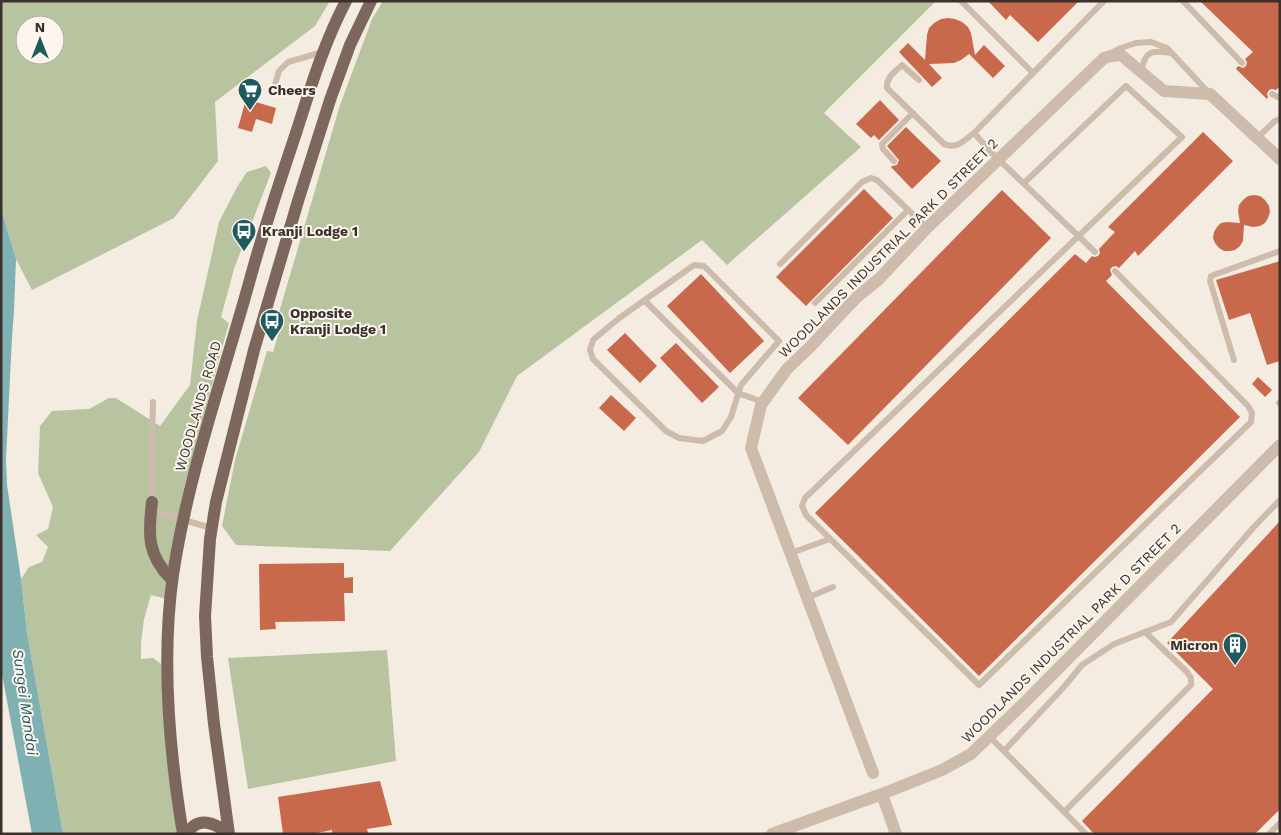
<svg xmlns="http://www.w3.org/2000/svg" width="1281" height="835" viewBox="0 0 1281 835" font-family="'Work Sans',sans-serif">
<rect width="100%" height="100%" fill="#f4ebe1"/>
<!-- green -->
<g fill="#b8c4a0" fill-rule="evenodd">
<path d="M1,1H330L315,26L215,102L218,161L174,218L32,290L16,259L1,209ZM25,25H55V55H25Z"/>
<path d="M383,1H936L824,113L861,147L727,265L702,240L517,376L479,452L390,551L236,545L222,526L235,460L267,351L273,352L278,335L273,333L340,105L372,19Z"/>
<path d="M266,166L271,173L234,269L221,317L229,323L184,488L175,534L167,599L151,595L144,619L141,643V659L153,658L161,664L177,834H63L27,633L21,579L29,567L42,562L48,547L36,535L48,529L53,507L38,473L40,426L52,411L89,409L109,398H116L160,426L190,385L197,321L219,222L237,187L247,172Z"/>
<path d="M387,650L396,761L248,789L228,658Z"/>
</g>
<!-- water -->
<path fill="#7fb0b2" d="M1,209L16,259L14,311L12,337L6,459L7,485L21,579L27,633L63,834H32L1,669Z"/>
<!-- building -->
<g fill="#c8694b">
<path d="M988,1H1079L1038,42L1010,15L1006,20Z"/>
<path d="M1200,1H1280V86L1276,90L1272,89L1269,90L1267,94L1268,97L1267,99L1236,69L1238,66L1243,68L1246,66L1247,62L1245,59L1253,52Z"/>
<path d="M948,18L955,19L962,22L968,27L971,33L975,55L984,45L1005,66L993,78L969,54L961,60L954,63L929,64L942,78L932,87L899,52L908,43L925,60L927,35L929,28L934,23L941,19Z"/>
<path d="M246,99L276,108L272,124L256,119L252,132L238,128Z"/>
<path d="M880,100L899,120L879,140L874,135L871,138L856,124Z"/>
<path d="M906,127L941,161L912,189L891,167L892,166L897,165L899,160L887,146Z"/>
<path d="M1203,132L1233,161L1138,256L1135,251L1119,268L1116,266L1112,267L1110,270L1112,275L1106,281L1240,417L979,676L815,513L1075,254L1086,263L1092,256L1094,257L1098,256L1100,253L1099,249L1115,232L1108,227Z"/>
<path d="M864,189L893,218L806,306L776,277Z"/>
<path d="M1002,190L1051,238L848,445L798,398Z"/>
<path d="M1254,195L1260,196L1265,200L1269,206L1270,212L1268,218L1265,223L1260,226L1253,227L1244,225L1243,241L1240,246L1235,250L1230,251H1224L1219,248L1215,243L1213,238L1214,232L1217,227L1221,223L1227,222L1240,223L1238,211L1239,205L1243,200L1248,196Z"/>
<path d="M1280,261V361L1267,365L1250,313L1229,320L1216,280Z"/>
<path d="M701,274L764,341L730,373L667,306Z"/>
<path d="M625,333L657,366L640,383L607,350Z"/>
<path d="M676,343L719,387L702,403L660,358Z"/>
<path d="M1258,377L1272,390L1265,397L1252,384Z"/>
<path d="M611,395L636,418L624,431L599,408Z"/>
<path d="M1280,521V809L1255,834H1094L1082,821L1213,689L1167,643Z"/>
<path d="M344,563V578L353,577V593H344L345,621L275,622L276,629L260,630L259,564Z"/>
<path d="M380,781L392,825L367,829L368,833L361,834H332V830L312,834H283L278,797Z"/>
</g>
<g fill="none" stroke-linecap="round" stroke-linejoin="round">
<!-- service -->
<g stroke="#cdbbac" stroke-width="6">
<path d="M961,1L1033,73"/>
<path d="M1183,1L1242,63"/>
<path d="M1113,52L1121,48L1136,43L1151,42L1167,48L1209,93"/>
<path d="M1141,72C1145,50 1152,50 1171,53"/>
<path d="M919,80L902,65C895,72 886,77 887,88L944,144C956,150 965,140 974,133L1104,1"/>
<path d="M273,91L279,71L288,62L323,52"/>
<path d="M1272,94L1280,98"/>
<path d="M974,133L992,153L1095,252"/>
<path d="M1257,138L1275,121L1280,119"/>
<path d="M894,161L883,149L882,144L913,113"/>
<path d="M1024,183L1126,86L1182,137L805,498L802,506L806,515L979,685L1251,422L1252,413L1248,406L1115,271"/>
<path d="M780,264L862,182L871,178L877,180L927,228"/>
<path d="M694,265L704,266L779,341L741,385L731,417L722,431L703,441L679,438L666,431L593,359L590,350L593,340L618,319Z"/>
<path d="M645,301L738,393L763,402"/>
<path d="M815,303L908,210"/>
<path d="M1234,360L1210,281L1211,276L1280,251"/>
<path d="M153,402L151,491C152,502 152,509 163,514L211,528"/>
<path d="M1279,403L1280,402"/>
<path d="M791,553L830,539"/>
<path d="M807,598L833,587"/>
<path d="M990,737L1086,834"/>
<path d="M1004,751L1063,688L1082,665L1114,644L1171,622L1253,528L1280,500"/>
<path d="M1064,812L1191,685V678L1187,672L1145,632"/>
<path d="M1269,834L1280,823"/>
</g>
<!-- minor -->
<g stroke="#cdbbac" stroke-width="12">
<path d="M873,773L751,448L761,405L787,369L810,347L823,333L857,297L879,279L927,228L1104,58L1111,56L1121,55L1164,91L1210,94L1280,159"/>
<path d="M882,794L896,834"/>
<path d="M772,834L882,794L942,770L971,754L1025,702L1280,445"/>
</g>
<!-- primary -->
<g stroke="#7d675c" stroke-width="12">
<path d="M152,502C148,535 147,555 172,580"/>
<path d="M183,834C169,750 161,659 173,575C188,475 222,380 249,283C263,231 280,181 297,130C311,86 324,43 346,1"/>
<path d="M187,834C198,815 215,823 229,834"/>
<path d="M229,834L214,724L207,657L205,616L210,539L216,502L254,350L298,201L330,100L350,45L371,1"/>
</g>
</g>
<!-- icons -->
<defs>
<symbol id="supermarket-pin" viewBox="-11 -11 22 30"><path d="M0 17L-7.5 6A9.5 9.5 0 1 1 7.5 6Z" fill="#1f5a5e" stroke="#fbf5ee"/><path d="M-6-5.5h2.5l.6 2H6L4.5 2H-2.5L-4.4-4H-6ZM-1.5 3.2a1.3 1.3 0 1 0 .1 0ZM3 3.2a1.3 1.3 0 1 0 .1 0Z" fill="#fff"/></symbol>
<symbol id="bus-pin" viewBox="-11 -11 22 30"><path d="M0 17L-7.5 6A9.5 9.5 0 1 1 7.5 6Z" fill="#1f5a5e" stroke="#fbf5ee"/><path d="M-5-6H5V4H4V6H2V4H-2V6H-4V4H-5ZM-3.5-4V0h7V-4ZM-3.5 1.2v1.5H-2V1.2ZM2 1.2v1.5H3.5V1.2Z" fill="#fff"/></symbol>
<symbol id="building-pin" viewBox="-11 -11 22 30"><path d="M0 17L-7.5 6A9.5 9.5 0 1 1 7.5 6Z" fill="#1f5a5e" stroke="#fbf5ee"/><path d="M-4-6H4V6H1V3H-1V6H-4ZM-2.5-4.3h1.7v1.8h-1.7ZM.8-4.3h1.7v1.8H.8ZM-2.5-1h1.7V.8h-1.7ZM.8-1h1.7V.8H.8Z" fill="#fff"/></symbol>
</defs>
<g fill-rule="evenodd">
<use href="#supermarket-pin" x="236" y="76" width="28" height="38"/>
<use href="#bus-pin" x="230" y="217" width="28" height="38"/>
<use href="#bus-pin" x="258" y="307" width="28" height="38"/>
<use href="#building-pin" x="1221" y="631" width="28" height="38"/>
</g>
<g text-anchor="middle" dominant-baseline="central" stroke-width="4" stroke-linejoin="round" paint-order="stroke">
<!-- poi labels -->
<g font-size="14" font-weight="bold" fill="#3b302b" stroke="#fbf5ee" text-anchor="start">
<text x="268" y="90">Cheers</text>
<text x="262" y="231">Kranji Lodge 1</text>
<text x="290" y="313">Opposite<tspan x="290" dy="16">Kranji Lodge 1</tspan></text>
<text x="1218" y="645" text-anchor="end">Micron</text>
</g>
<!-- street labels -->
<g font-size="14" fill="#3b302b" stroke="#fbf5ee">
<text transform="translate(888 248) rotate(-45)">WOODLANDS INDUSTRIAL PARK D STREET 2</text>
<text transform="translate(198 406) rotate(-74)">WOODLANDS ROAD</text>
<text transform="translate(1071 633) rotate(-45)">WOODLANDS INDUSTRIAL PARK D STREET 2</text>
</g>
<!-- water labels -->
<g font-size="15" font-style="italic" fill="#1f5a5e" stroke="#fbf5ee">
<text transform="translate(25 702) rotate(82)">Sungei Mandai</text>
</g>
</g>
<!-- border -->
<rect width="1281" height="835" fill="none" stroke="#3b302b" stroke-width="5"/>
<!-- north arrow -->
<g transform="translate(40 40)"><circle r="24" fill="#fbf5ee" stroke="#aea6a0"/>
<path d="M0-4L9 19L0 12L-9 19Z" fill="#1f5a5e"/>
<text y="-8" font-size="14" font-weight="bold" text-anchor="middle" fill="#3b302b">N</text>
</g>
</svg>
